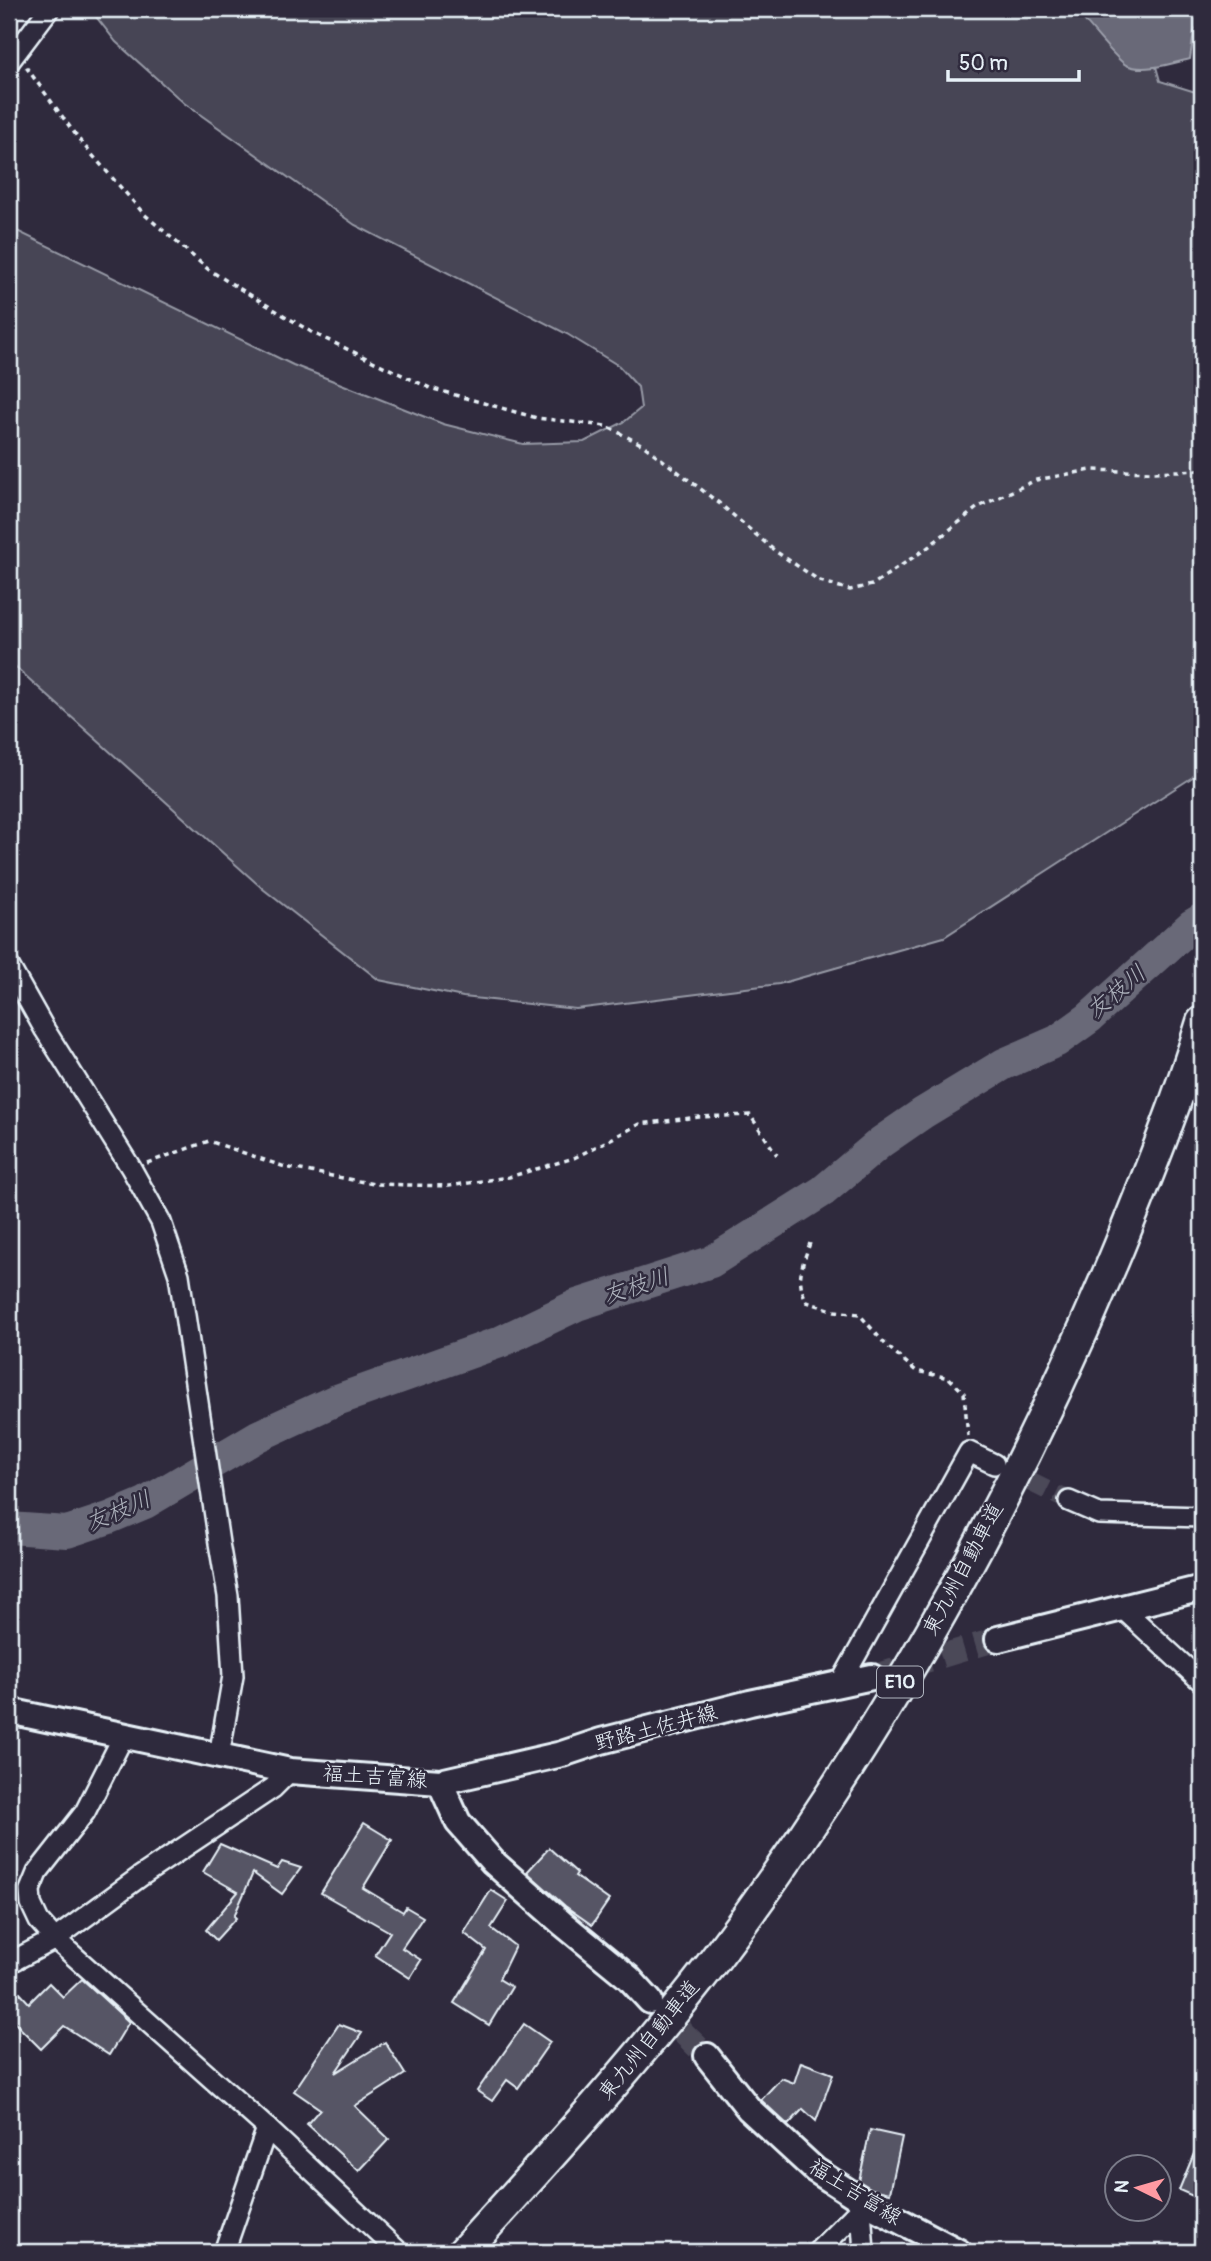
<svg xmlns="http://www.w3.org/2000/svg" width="1211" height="2261" viewBox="0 0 1211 2261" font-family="Pangolin,'Klee One',sans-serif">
<rect width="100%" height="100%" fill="#2f2a3d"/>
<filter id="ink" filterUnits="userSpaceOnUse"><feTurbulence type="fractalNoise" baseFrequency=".0143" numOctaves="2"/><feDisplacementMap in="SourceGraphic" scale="14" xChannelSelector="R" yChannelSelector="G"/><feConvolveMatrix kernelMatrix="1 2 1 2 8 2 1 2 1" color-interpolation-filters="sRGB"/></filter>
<g filter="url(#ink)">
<!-- green -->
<path fill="#464455" stroke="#979aa6" stroke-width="2" d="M90,9H1140L1160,81L1202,94V771L944,937L779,984L576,1009L463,997L379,980L263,889L9,661V227L293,365L443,424L523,444L584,442L624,422L641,408L638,387L619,366L567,334L355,225L184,103L116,42Z"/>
<!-- water -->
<path fill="#696978" stroke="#9c9fab" stroke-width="2" d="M1075,9H1202V22L1194,32L1190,59C1173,63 1144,73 1126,65C1117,60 1083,19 1075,9Z"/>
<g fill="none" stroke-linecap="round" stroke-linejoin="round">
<!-- river -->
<path stroke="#696978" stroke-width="32" d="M9,1528L67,1532L109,1518L145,1503L258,1436L334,1401L500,1342L577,1305L711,1262L823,1191L881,1142L923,1113L1004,1064L1057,1041L1089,1018L1192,925L1202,919"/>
</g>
<!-- building -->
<g fill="#575565" stroke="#e8f1f8" stroke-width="2">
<path d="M364,1823L392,1840L363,1888L403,1912L406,1907L423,1917L402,1948L421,1960L410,1978L375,1955L390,1932L321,1893Z"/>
<path d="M220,1844L277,1869L282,1862L301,1868L282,1894L253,1873L234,1916L236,1918L216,1940L206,1930L238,1892L203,1872Z"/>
<path d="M549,1848L577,1873L575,1876L609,1900L592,1925L565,1906L527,1872Z"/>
<path d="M491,1890L508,1901L491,1928L515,1946L499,1979L512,1987L489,2025L454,2003L486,1950L464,1933Z"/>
<path d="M82,1979L129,2022L109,2055L64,2026L41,2049L9,2017V1981L29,2003L49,1983L63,1997Z"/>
<path d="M339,2024L362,2033L335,2073L385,2042L405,2074L355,2106L389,2139L359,2171L307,2124L320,2109L294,2091Z"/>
<path d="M524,2024L550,2042L518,2088L507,2080L492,2101L477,2091Z"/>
<path d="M801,2062L833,2074L816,2121L803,2109L788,2125L761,2100L781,2078L794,2083Z"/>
<path d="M870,2130L902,2137L890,2193L872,2189L859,2181Z"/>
<path d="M1202,2134V2200L1179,2190Z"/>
</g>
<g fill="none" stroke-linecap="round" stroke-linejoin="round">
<!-- minor-tunnel -->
<path stroke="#4b4859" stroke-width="19" stroke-dasharray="19 10" stroke-linecap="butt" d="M1004,1469L1069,1501"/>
<!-- major-tunnel -->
<g stroke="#4b4859" stroke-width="24" stroke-dasharray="24 12" stroke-linecap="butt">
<path d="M872,1677L998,1639"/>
<path d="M655,2006L707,2056"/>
</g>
<defs>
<g id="minor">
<path d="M9,62L49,9"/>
<path d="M9,966L45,1030L131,1168L161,1222L179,1275L219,1543L228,1596L233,1676L219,1756"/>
<path d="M1069,1501L1099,1514L1202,1517"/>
<path d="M1123,1609L1202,1682"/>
<path d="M840,1684L969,1452L994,1464"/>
<path d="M123,1737L85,1812L37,1873L30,1890L31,1904L39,1921L55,1939L267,2128L399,2252"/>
<path d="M9,1963L55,1939L141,1876L273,1788L290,1771"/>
<path d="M861,2209L864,2252"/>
<path d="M224,2252L267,2128"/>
<path d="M817,2252L866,2203"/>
</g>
<g id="major">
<path d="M998,1639L1202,1588"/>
<path d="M9,1711L290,1771L440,1782L458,1822L493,1862L563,1924L629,1978L650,2001"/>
<path d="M440,1782L562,1754L601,1741L750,1703L872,1677"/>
<path d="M707,2056L749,2109L815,2170L866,2203L959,2252"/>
</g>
<path id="highway" d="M463,2252C548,2159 633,2066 710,1966C877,1746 1013,1502 1119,1247C1149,1173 1179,1098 1202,1022"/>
</defs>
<!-- minor casing -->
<use href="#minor" stroke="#e8f1f8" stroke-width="24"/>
<!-- major casing -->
<use href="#major" stroke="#e8f1f8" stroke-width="30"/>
<!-- highway casing -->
<use href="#highway" stroke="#e8f1f8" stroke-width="35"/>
<!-- path -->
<g stroke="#e8f1f8" stroke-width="3.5" stroke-dasharray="5 5" stroke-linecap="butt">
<path d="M26,67L81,142L144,214L209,270L313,333L430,388L537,418L606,426L643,445L719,503L775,551L820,581L850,590L872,585L927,548L978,507L1036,480L1091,470L1153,472L1202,470"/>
<path d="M147,1163L209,1141L285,1167L374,1184L449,1186L509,1177L574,1158L640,1124L699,1117L750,1115L777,1155"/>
<path d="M810,1243C802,1266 795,1279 807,1302L835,1311L859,1314L886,1345L916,1371L949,1378L964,1393L968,1436"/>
</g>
<!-- minor -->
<use href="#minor" stroke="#2f2a3d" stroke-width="19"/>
<!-- major -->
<use href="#major" stroke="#2f2a3d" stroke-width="24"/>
<!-- highway -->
<use href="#highway" stroke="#2f2a3d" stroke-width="30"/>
</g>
</g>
<g text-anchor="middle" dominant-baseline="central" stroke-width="5" stroke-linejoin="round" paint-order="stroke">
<!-- shield labels -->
<rect fill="#2f2a3d" stroke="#b0b5c0" stroke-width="2" x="877" y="1666.5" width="46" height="31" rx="5"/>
<g font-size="19" font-weight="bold" fill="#e8f1f8">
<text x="900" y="1682">E10</text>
</g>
<!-- street labels -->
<g font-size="21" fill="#e8f1f8" stroke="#2f2a3d">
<text transform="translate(963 1569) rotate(-62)">東九州自動車道</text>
<text transform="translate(656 1728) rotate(-15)">野路土佐井線</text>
<text transform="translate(375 1777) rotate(4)">福土吉富線</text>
<text transform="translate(649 2040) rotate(-51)">東九州自動車道</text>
<text transform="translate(855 2192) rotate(32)">福土吉富線</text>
</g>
<!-- water labels -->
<g font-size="23" font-style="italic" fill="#afb4be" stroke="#2f2a3d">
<text transform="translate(1116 992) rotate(-40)">友枝川</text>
<text transform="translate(636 1286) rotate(-18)">友枝川</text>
<text transform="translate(118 1511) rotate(-23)">友枝川</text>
</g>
</g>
<!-- margin -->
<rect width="1211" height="2261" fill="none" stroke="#2f2a3d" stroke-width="35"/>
<rect x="18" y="18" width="1176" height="2226" fill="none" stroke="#e8f1f8" stroke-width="2.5" filter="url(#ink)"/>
<!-- north arrow -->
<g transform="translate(1138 2188) rotate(275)"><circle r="33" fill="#2f2a3d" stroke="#797a88" stroke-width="2"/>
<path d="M0-5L12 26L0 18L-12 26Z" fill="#ff9aa2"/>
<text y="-10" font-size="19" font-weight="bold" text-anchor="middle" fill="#e8f1f8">N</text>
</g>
<!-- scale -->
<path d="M948 70v10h131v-10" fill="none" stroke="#e8f1f8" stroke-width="3.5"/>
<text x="959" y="70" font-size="21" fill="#e8f1f8" stroke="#2f2a3d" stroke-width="5" paint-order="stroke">50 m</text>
</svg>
